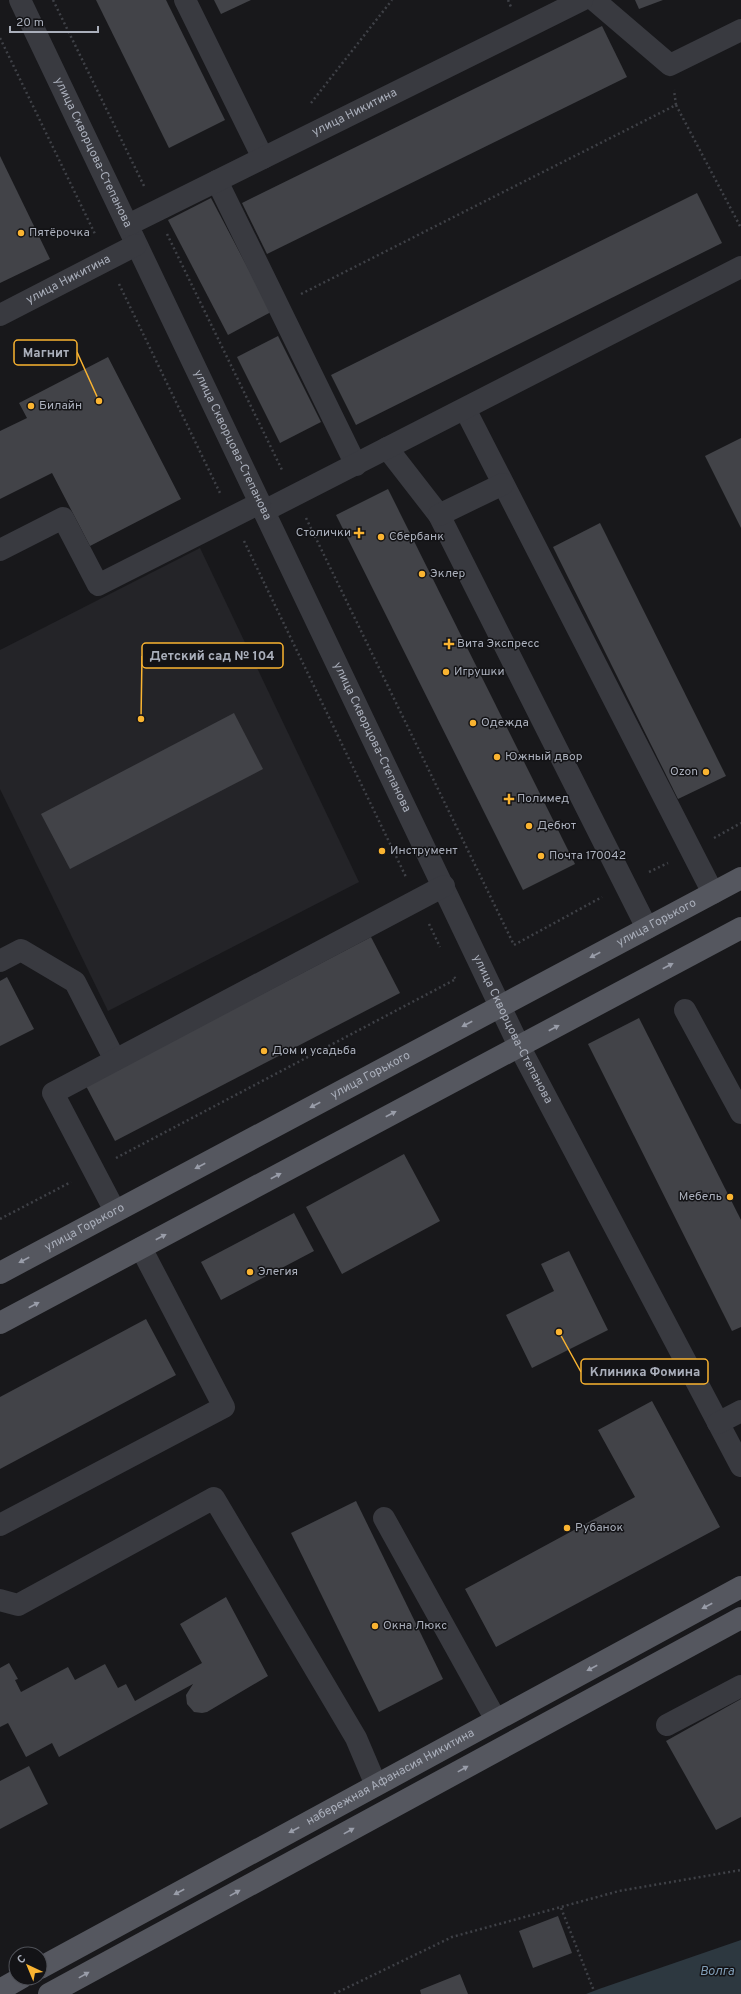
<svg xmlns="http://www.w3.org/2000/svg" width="741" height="1994" viewBox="0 0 741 1994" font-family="Overpass,sans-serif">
<rect width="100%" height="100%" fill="#18181b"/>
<!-- built -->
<path fill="#242428" d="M200,548L359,882L108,1011L0,789V650Z"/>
<!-- water -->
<path fill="#2d3840" d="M741,1940V1994H586L599,1989Z"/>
<!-- building -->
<g fill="#424348">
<path d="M96,0H166L225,120L169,148Z"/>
<path d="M214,0H251L221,14Z"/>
<path d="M635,0H663L639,9Z"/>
<path d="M602,26L627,77L267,254L242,203Z"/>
<path d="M0,156L50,259L0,283Z"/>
<path d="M697,193L722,243L356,425L331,375Z"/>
<path d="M211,198L271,312L228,335L168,220Z"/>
<path d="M278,336L321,422L280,443L237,357Z"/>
<path d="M108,357L181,499L90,546L52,473L0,499V431L27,418L19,403Z"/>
<path d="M741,438V528L705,456Z"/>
<path d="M388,489L575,864L523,890L336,515Z"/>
<path d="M600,523L726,776L678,799L553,547Z"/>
<path d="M234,713L263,769L70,869L41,814Z"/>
<path d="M371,937L400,993L115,1141L86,1086Z"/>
<path d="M7,977L34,1029L0,1046V981Z"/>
<path d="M639,1018L741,1220V1327L732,1331L588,1044Z"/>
<path d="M404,1154L440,1221L342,1274L306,1207Z"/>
<path d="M294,1213L314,1251L221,1300L201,1262Z"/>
<path d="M569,1251L608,1330L532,1368L506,1315L554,1291L541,1264Z"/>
<path d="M146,1319L176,1375L0,1469V1397Z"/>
<path d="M652,1401L720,1527L496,1647L465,1589L635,1497L598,1430Z"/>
<path d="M356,1501L443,1679L379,1712L291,1533Z"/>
<path d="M226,1597L268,1676L207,1712L202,1713L194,1712L187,1704L186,1695L193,1684L59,1757L52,1743L26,1757L8,1723L0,1727V1668L9,1663L18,1679L15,1680L21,1692L68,1667L75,1680L105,1664L118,1688L126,1684L135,1701L202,1663L180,1624Z"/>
<path d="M741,1699V1817L716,1830L666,1741Z"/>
<path d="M29,1766L48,1804L0,1829V1781Z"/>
<path d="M558,1916L572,1953L533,1968L519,1931Z"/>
<path d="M460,1974L468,1994H421L420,1990Z"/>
</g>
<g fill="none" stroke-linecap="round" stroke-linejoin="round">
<!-- path -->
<g stroke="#3f4147" stroke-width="2.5" stroke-dasharray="2 3" stroke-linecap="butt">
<path d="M53,0L145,188"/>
<path d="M508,0L511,7"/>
<path d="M0,38L96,236"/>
<path d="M311,103L392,0"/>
<path d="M676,105L741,228"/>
<path d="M167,234L283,472"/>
<path d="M119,284L220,493"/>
<path d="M301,294L676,105L674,90"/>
<path d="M306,518L514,945L602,897"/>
<path d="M244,541L406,877"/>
<path d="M714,838L741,823"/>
<path d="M649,872L668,863"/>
<path d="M429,924L440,947"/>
<path d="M116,1158L456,979L454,977"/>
<path d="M0,1219L71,1182"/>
<path d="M561,1908L594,1991"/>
<path d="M334,1994L452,1937L619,1891L741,1870"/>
</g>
<!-- minor -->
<g stroke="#393a40" stroke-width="22">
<path id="s1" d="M20,0L519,1046L741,1466"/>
<path d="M185,0L263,158"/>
<path d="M594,0L670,65L741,30"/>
<path d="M217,181L356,465"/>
<path id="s2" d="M128,225L582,0"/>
<path id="s3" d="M0,315L136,245"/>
<path d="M465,409L713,893"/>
<path d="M387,448L439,515L647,928"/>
<path d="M264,511L741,267"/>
<path d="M439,515L503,484"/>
<path d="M0,550L63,518L98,585L260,503"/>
<path d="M0,961L21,950L75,982L115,1060"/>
<path d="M685,1010L741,1113"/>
<path d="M115,1211L53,1093L444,886"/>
<path d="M718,1423L741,1411"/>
<path d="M384,1518L496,1720"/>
<path d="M0,1525L224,1407L141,1248"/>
<path d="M0,1600L18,1605L214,1498L356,1738L376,1785"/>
<path d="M667,1725L741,1686"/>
</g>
<!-- major -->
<g stroke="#55575f" stroke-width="22">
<path id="s4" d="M0,1273L741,878"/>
<path d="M0,1323L741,928"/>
<path id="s5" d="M40,1968L741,1587"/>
<path d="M0,1990L21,1978"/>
<path d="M49,1994L741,1618"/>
</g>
</g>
<!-- one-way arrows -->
<defs><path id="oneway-solid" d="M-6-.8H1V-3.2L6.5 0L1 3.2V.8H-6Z"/></defs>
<g fill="#999da9">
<use href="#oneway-solid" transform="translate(595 955) rotate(152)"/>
<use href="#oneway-solid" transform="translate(668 966) rotate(-28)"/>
<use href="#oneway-solid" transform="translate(467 1024) rotate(152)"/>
<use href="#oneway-solid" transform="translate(554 1028) rotate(-28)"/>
<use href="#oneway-solid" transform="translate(315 1105) rotate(152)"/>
<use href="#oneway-solid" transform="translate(391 1114) rotate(-28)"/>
<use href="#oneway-solid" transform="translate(200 1166) rotate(152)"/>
<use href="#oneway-solid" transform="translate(276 1176) rotate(-28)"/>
<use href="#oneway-solid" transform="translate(161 1237) rotate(-28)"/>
<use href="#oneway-solid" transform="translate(24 1260) rotate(152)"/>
<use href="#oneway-solid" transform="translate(34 1305) rotate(-28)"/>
<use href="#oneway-solid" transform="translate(707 1606) rotate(152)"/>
<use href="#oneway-solid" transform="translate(592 1668) rotate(152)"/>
<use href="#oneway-solid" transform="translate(463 1769) rotate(-29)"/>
<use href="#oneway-solid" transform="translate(294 1830) rotate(152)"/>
<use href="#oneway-solid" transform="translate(349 1831) rotate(-29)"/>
<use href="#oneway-solid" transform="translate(179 1892) rotate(152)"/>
<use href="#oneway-solid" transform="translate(235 1893) rotate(-29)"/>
<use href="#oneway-solid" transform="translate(84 1975) rotate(-29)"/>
</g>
<!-- markers -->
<g fill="#fab431" stroke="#131316" stroke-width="1.5">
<circle cx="21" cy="233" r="4"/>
<circle cx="31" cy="406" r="4"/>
<path d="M357 527h4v4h4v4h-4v4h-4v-4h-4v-4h4z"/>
<circle cx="381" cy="537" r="4"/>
<circle cx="422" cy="574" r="4"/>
<path d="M447 638h4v4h4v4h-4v4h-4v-4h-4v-4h4z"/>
<circle cx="446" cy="672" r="4"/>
<circle cx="473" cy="723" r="4"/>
<circle cx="497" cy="757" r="4"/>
<circle cx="706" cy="772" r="4"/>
<path d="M507 793h4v4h4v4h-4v4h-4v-4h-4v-4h4z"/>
<circle cx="529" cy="826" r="4"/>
<circle cx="382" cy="851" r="4"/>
<circle cx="541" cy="856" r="4"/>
<circle cx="264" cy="1051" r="4"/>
<circle cx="730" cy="1197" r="4"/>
<circle cx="250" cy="1272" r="4"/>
<circle cx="567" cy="1528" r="4"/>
<circle cx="375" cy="1626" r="4"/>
</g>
<g text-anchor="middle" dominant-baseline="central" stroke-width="3" stroke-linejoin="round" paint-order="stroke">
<!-- street labels -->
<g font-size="12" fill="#aaafbb" stroke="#131316">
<text stroke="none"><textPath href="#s2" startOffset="253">улица Никитина</textPath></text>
<text stroke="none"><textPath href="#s1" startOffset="169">улица Скворцова-Степанова</textPath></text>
<text stroke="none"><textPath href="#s3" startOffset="77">улица Никитина</textPath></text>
<text stroke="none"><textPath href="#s1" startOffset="493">улица Скворцова-Степанова</textPath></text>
<text stroke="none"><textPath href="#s1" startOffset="817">улица Скворцова-Степанова</textPath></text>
<text stroke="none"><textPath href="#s4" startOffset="744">улица Горького</textPath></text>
<text stroke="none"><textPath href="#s1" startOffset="1141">улица Скворцова-Степанова</textPath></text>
<text stroke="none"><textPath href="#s4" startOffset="420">улица Горького</textPath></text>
<text stroke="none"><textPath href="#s4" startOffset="96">улица Горького</textPath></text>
<text stroke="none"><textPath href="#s5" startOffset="399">набережная Афанасия Никитина</textPath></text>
</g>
<!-- poi labels -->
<g font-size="12" fill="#aaafbb" stroke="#131316" text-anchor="start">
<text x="29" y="233">Пятёрочка</text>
<text x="39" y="406">Билайн</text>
<text x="351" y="533" text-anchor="end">Столички</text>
<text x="389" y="537">Сбербанк</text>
<text x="430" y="574">Эклер</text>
<text x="457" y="644">Вита Экспресс</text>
<text x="454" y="672">Игрушки</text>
<text x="481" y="723">Одежда</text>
<text x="505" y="757">Южный двор</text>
<text x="698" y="772" text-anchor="end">Ozon</text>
<text x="517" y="799">Полимед</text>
<text x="537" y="826">Дебют</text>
<text x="390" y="851">Инструмент</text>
<text x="549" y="856">Почта 170042</text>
<text x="272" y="1051">Дом и усадьба</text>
<text x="722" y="1197" text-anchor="end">Мебель</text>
<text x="258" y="1272">Элегия</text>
<text x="575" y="1528">Рубанок</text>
<text x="383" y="1626">Окна Люкс</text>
</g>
<!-- water labels -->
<g font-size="13" font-style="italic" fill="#809eb7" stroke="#131316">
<text x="717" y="1972">Волга</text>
</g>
</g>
<!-- callouts -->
<path fill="none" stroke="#fab431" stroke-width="1.5" d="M99 401L77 352M141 719L142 656M559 1332L581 1372"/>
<g fill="#fab431" stroke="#131316" stroke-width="1.5">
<circle cx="99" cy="401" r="4"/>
<circle cx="141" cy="719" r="4"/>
<circle cx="559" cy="1332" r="4"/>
</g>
<g fill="#131316" stroke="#fab431" stroke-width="1.5">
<rect x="14" y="340" width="63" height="25" rx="4"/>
<rect x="142" y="643" width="141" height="25" rx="4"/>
<rect x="581" y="1359" width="127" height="25" rx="4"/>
</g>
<g font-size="13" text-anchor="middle" font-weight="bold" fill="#aaafbb">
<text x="46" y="357">Магнит</text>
<text x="212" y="660">Детский сад № 104</text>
<text x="645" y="1376">Клиника Фомина</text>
</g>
<!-- north arrow -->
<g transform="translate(28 1966) rotate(316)"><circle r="19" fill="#131316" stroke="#4f5158"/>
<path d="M0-3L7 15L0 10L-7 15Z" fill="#fab431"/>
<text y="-6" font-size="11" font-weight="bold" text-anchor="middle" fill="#aaafbb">С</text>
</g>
<!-- scale -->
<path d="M10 26v6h88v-6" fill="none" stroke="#aaafbb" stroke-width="2"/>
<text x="16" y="26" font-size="12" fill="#aaafbb" stroke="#131316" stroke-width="3" paint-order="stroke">20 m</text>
</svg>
